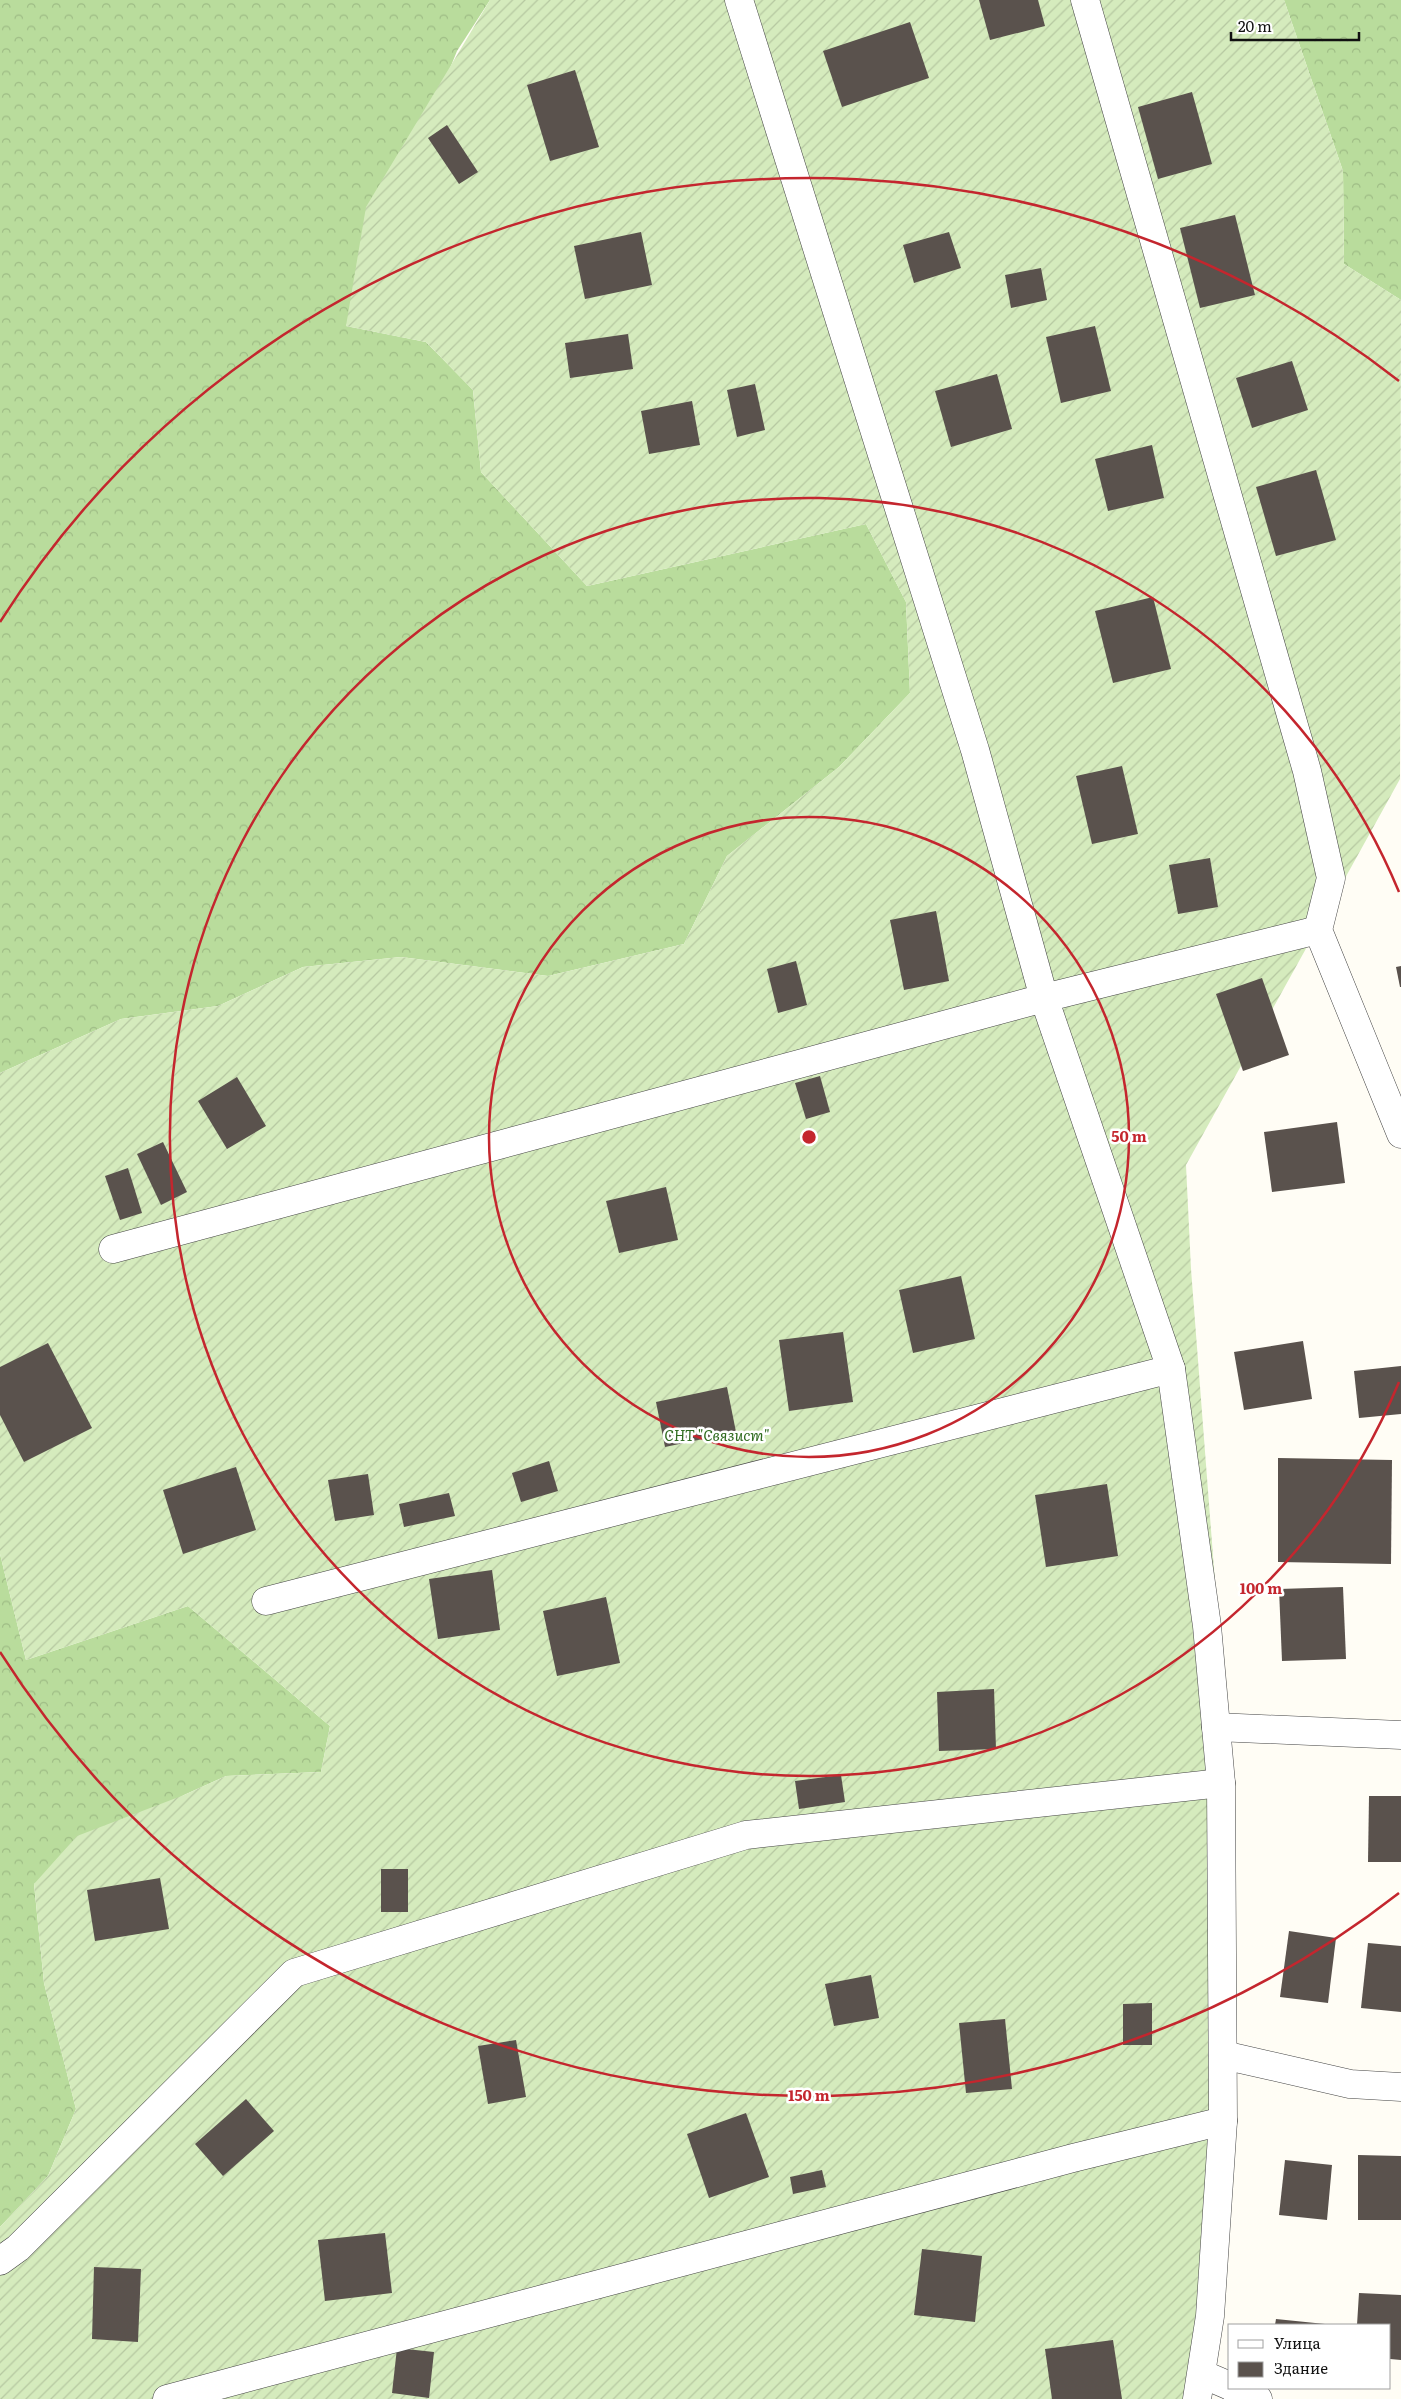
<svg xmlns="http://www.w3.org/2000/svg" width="1401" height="2399" viewBox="0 0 1401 2399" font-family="Literata,serif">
<defs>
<pattern id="forest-crowns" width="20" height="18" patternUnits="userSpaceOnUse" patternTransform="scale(1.25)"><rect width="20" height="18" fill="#b9dc9c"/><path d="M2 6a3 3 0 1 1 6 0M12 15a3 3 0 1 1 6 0" fill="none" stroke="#9ebc85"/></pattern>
<pattern id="garden-furrows" width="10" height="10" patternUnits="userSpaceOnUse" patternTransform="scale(1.25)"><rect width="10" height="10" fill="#d5ebbd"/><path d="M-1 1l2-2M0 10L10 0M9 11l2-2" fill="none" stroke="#b6c8a1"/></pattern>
</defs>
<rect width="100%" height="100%" fill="#fffdf5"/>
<!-- forest -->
<g fill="url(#forest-crowns)">
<path d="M0,0H490L457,51L346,326L426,342L473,390L481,472L587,586L866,524L906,602L910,693L839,767L727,856L684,944L548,976L401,957L303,967L218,1006L121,1019L0,1073Z"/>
<path d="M1284,0H1401V300L1344,264L1343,171Z"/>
<path d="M0,1554L26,1660L188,1606L330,1726L321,1772L226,1776L184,1795L34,1884L44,1983L76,2109L48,2176L0,2227Z"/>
</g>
<!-- garden -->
<path fill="url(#garden-furrows)" d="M490,0H1284L1343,171L1344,264L1401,300L1400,779L1186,1165L1191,1269L1221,1660L1231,2194L1188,2399H0V2227L48,2176L76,2109L44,1983L34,1884L77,1836L184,1795L226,1776L321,1772L330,1726L188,1606L26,1660L0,1554V1073L121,1019L218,1006L303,967L401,957L548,976L684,944L727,856L839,767L910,693L906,602L866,524L587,586L481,472L473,390L426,342L346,326L366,207Z"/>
<!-- building -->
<g fill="#5a524d">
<path d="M979,0H1038L1045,26L990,40Z"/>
<path d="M910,22L929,78L842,107L823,51Z"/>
<path d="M575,70L599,147L550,161L527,85Z"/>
<path d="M1192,92L1212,164L1158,179L1138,107Z"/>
<path d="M447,125L478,172L459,184L428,138Z"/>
<path d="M1235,215L1255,295L1200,308L1180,228Z"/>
<path d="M641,232L652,285L585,299L574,246Z"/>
<path d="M949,232L961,268L914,283L903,245Z"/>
<path d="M1041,268L1047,300L1011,308L1005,275Z"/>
<path d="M1095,326L1111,391L1061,403L1046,337Z"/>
<path d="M628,334L633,369L570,378L565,343Z"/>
<path d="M1292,361L1308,410L1252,428L1236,378Z"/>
<path d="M997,374L1012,429L951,447L935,391Z"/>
<path d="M755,384L765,430L737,437L727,390Z"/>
<path d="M692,401L700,445L649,454L641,411Z"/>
<path d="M1152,445L1164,498L1108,511L1095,459Z"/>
<path d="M1316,470L1336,540L1276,556L1256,487Z"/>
<path d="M1153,597L1171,669L1113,683L1095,611Z"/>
<path d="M1122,766L1138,834L1092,844L1076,776Z"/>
<path d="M1210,858L1218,907L1178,914L1169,865Z"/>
<path d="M936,911L949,981L904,990L890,920Z"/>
<path d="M796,961L807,1005L778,1013L767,969Z"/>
<path d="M1401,966V987H1400L1396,967Z"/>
<path d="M1262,978L1289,1055L1243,1071L1216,994Z"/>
<path d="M820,1076L830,1112L806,1119L795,1083Z"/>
<path d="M237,1077L266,1126L227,1149L198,1101Z"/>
<path d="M1337,1122L1345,1183L1272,1192L1264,1132Z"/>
<path d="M163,1142L187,1192L161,1205L137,1154Z"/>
<path d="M128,1168L142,1213L120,1220L105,1176Z"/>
<path d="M666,1187L678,1240L619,1253L606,1201Z"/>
<path d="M961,1276L975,1339L913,1353L899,1290Z"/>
<path d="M843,1332L853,1402L789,1411L779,1340Z"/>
<path d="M1303,1341L1312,1399L1244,1410L1234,1352Z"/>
<path d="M48,1343L92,1428L24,1462L0,1415V1367Z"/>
<path d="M1401,1366V1414L1359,1418L1354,1371Z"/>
<path d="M727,1387L736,1432L665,1447L656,1402Z"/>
<path d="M1278,1458L1392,1460L1391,1564L1278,1562Z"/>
<path d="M549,1461L558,1491L521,1502L512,1473Z"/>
<path d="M236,1467L256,1530L183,1554L163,1490Z"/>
<path d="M368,1474L374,1515L335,1521L328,1480Z"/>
<path d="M1107,1484L1118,1556L1046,1567L1035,1495Z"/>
<path d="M449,1493L455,1516L404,1527L399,1504Z"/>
<path d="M492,1570L500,1630L438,1639L429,1579Z"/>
<path d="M1343,1587L1346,1659L1282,1661L1279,1589Z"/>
<path d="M606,1597L620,1663L557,1676L543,1611Z"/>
<path d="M994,1689L996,1749L939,1751L937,1692Z"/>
<path d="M841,1775L845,1802L799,1809L795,1781Z"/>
<path d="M1369,1796H1401V1862H1368Z"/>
<rect x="381" y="1869" width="27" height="43"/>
<path d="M160,1878L169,1929L95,1941L87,1890Z"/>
<path d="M1289,1931L1336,1938L1328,2003L1280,1997Z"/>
<path d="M1368,1943L1401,1946V2012L1361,2008Z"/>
<path d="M871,1975L879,2018L834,2026L825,1984Z"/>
<path d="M1152,2003V2045H1123V2004Z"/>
<path d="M1005,2019L1012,2089L966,2093L959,2023Z"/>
<path d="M516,2040L526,2097L488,2104L478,2046Z"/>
<path d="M246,2099L274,2131L223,2176L195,2144Z"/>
<path d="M746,2113L769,2177L709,2198L687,2134Z"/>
<path d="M1358,2155L1401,2156V2220H1358Z"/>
<path d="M1285,2160L1332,2165L1327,2220L1279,2215Z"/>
<path d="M822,2170L826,2187L793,2194L790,2177Z"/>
<path d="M385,2233L392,2293L325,2301L318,2240Z"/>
<path d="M922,2249L982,2256L975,2322L914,2315Z"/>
<path d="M94,2267L141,2269L138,2342L92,2339Z"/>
<path d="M1359,2293L1401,2295V2360L1390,2359V2325H1357Z"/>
<path d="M1276,2319L1325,2324V2325H1275Z"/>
<path d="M1113,2340L1122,2399H1052L1045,2349Z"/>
<path d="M397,2348L434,2352L429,2398L392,2393Z"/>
</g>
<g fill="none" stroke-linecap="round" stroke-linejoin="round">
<defs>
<g id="minor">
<path d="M739,0L975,750L1044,998L1171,1369L1207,1626L1221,1783L1223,2121L1210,2316L1197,2399"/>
<path d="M1085,0L1307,771L1331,878L1318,930L1401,1134"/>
<path d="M113,1249L1044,998L1318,930"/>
<path d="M266,1601L1171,1369"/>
<path d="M1216,1727L1401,1735"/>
<path d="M1223,2055L1350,2084L1401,2087"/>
<path d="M0,2261L18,2248L294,1973L746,1835L1221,1783"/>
<path d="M1202,2374L1230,2386"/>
<path d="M1233,2388L1258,2399"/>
<path d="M167,2399L1073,2158L1223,2121"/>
</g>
</defs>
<!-- minor casing -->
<use href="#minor" stroke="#444" stroke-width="29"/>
<!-- minor -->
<use href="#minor" stroke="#fff" stroke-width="28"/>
</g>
<!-- distance rings -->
<g fill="none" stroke="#c4262e" stroke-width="2.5">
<circle cx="809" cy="1137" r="320"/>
<path d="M1399 1382A639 639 0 1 1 1399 892"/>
<path d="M1399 1893A959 959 0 0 1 0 1652M0 622A959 959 0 0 1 1399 381"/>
</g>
<g text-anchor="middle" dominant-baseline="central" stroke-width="5" stroke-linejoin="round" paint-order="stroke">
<!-- park labels -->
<g font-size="15" font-style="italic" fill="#2f6b1f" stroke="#fff">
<text x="717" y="1434">СНТ "Связист"</text>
</g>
</g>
<circle cx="809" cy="1137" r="8" fill="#c4262e" stroke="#fff" stroke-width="2.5"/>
<g font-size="15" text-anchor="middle" font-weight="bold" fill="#c4262e" stroke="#fff" stroke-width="5" stroke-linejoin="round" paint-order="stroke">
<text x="1129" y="1142">50 m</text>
<text x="1261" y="1594">100 m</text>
<text x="809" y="2101">150 m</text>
</g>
<!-- legend -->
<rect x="1228" y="2324" width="162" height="65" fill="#ffffff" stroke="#a0a0a0"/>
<rect x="1238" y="2340" width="25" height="8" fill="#ffffff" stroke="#a0a0a0"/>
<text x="1274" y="2349" font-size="15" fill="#111111">Улица</text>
<rect x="1238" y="2362" width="25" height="15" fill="#5a524d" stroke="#a0a0a0"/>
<text x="1274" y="2374" font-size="15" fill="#111111">Здание</text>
<!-- scale -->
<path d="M1231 32v8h128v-8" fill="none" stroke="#111111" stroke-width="2.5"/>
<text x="1238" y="32" font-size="15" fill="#111111" stroke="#ffffff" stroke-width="4" paint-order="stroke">20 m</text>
</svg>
